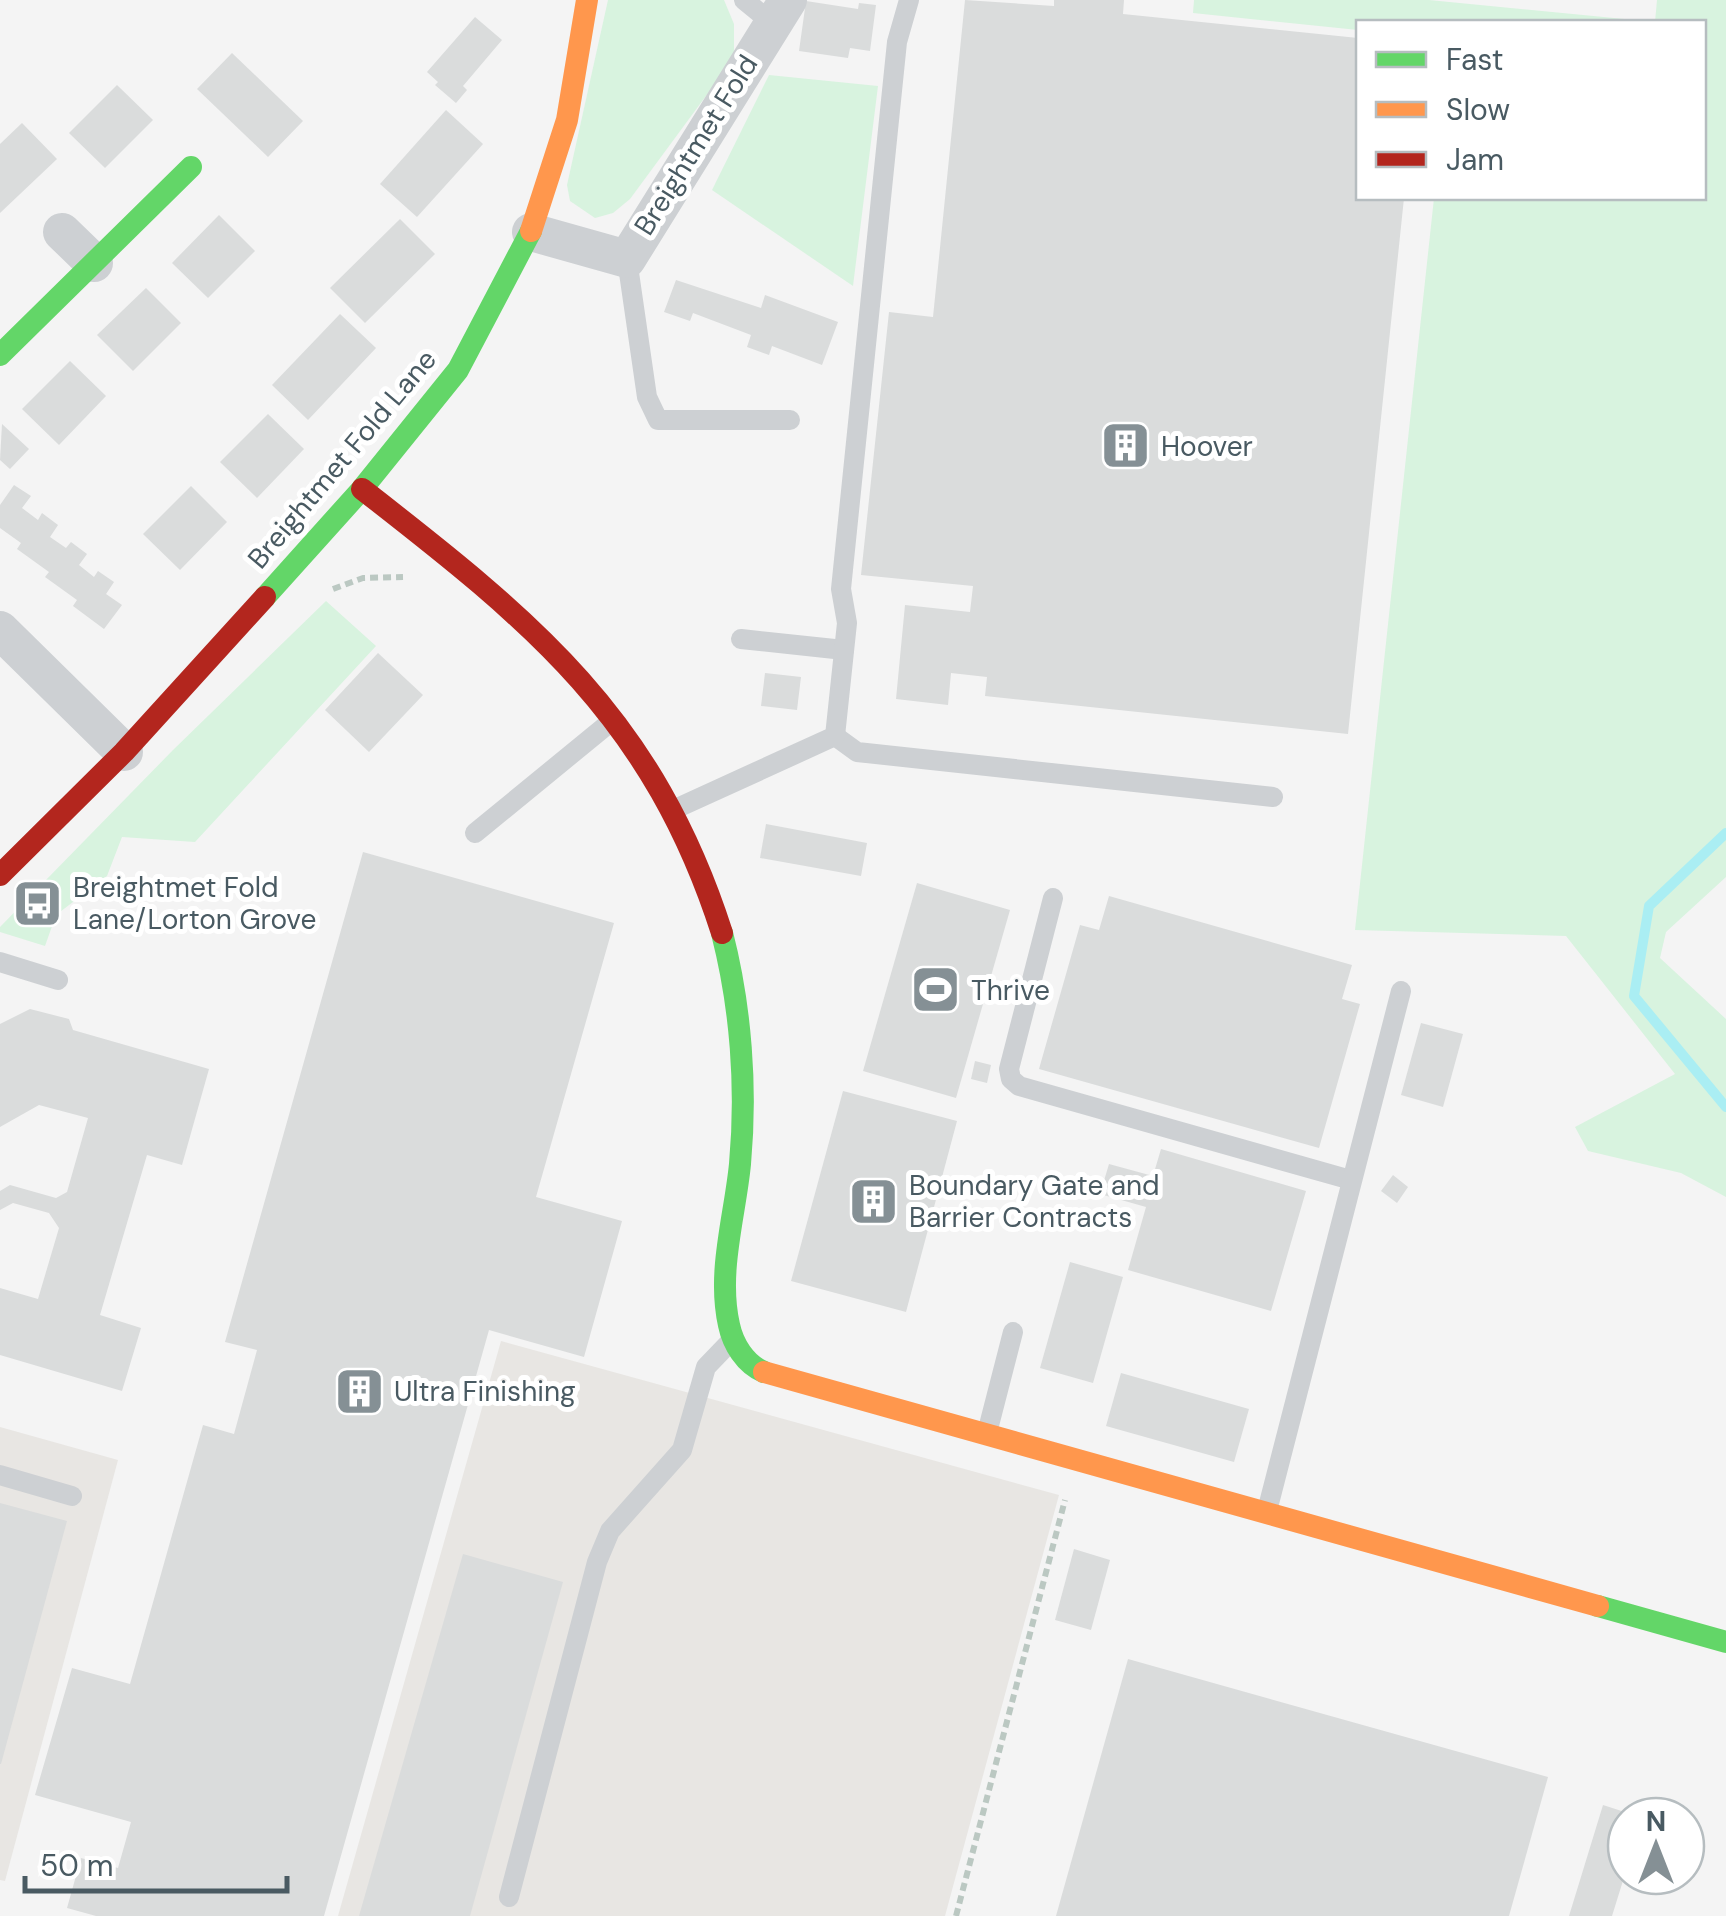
<svg xmlns="http://www.w3.org/2000/svg" width="1726" height="1916" viewBox="0 0 1726 1916" font-family="'DM Sans',sans-serif">
<rect width="100%" height="100%" fill="#f4f4f4"/>
<!-- commercial -->
<g fill="#e8e6e3">
<path d="M501,1341L1059,1495L945,1916H338Z"/>
<path d="M0,1427L118,1460L5,1881L0,1880Z"/>
</g>
<!-- green -->
<g fill="#d8f3df">
<path d="M608,0H724L734,24V52L714,85L630,199L613,213L595,218L570,201L567,185Z"/>
<path d="M1194,0H1429L1655,22L1657,0H1726V877L1666,932L1660,958L1726,1019V1197L1681,1173L1588,1151L1575,1127L1675,1074L1566,936L1355,930L1434,198H1704V22H1358V30L1193,13Z"/>
<path d="M769,75L878,86L853,286L712,190Z"/>
<path d="M326,601L376,646L195,842L122,837L107,876L56,915L45,946L0,932V927L173,750Z"/>
</g>
<g fill="none" stroke-linecap="round" stroke-linejoin="round">
<!-- stream -->
<path stroke="#aaeef3" stroke-width="10" d="M1726,833L1649,906L1634,996L1726,1107"/>
</g>
<!-- building -->
<g fill="#dadcdc">
<path d="M965,0L1054,6V0H1124L1123,14L1358,38V198H1404L1348,734L985,696L987,677L951,673L948,705L896,699L905,605L970,612L973,586L861,575L889,312L933,317Z"/>
<path d="M806,1L858,9L859,3L876,5L870,51L850,48L848,58L799,51Z"/>
<path d="M475,17L502,40L463,86L467,90L456,103L435,85L438,82L427,72Z"/>
<path d="M232,53L303,121L268,157L197,89Z"/>
<path d="M117,85L153,120L105,168L69,133Z"/>
<path d="M446,110L483,144L417,217L380,184Z"/>
<path d="M22,123L57,159L0,213V144Z"/>
<path d="M219,215L255,251L208,298L172,263Z"/>
<path d="M400,219L435,254L365,323L330,288Z"/>
<path d="M676,280L761,308L765,295L838,322L822,365L772,346L769,355L747,347L751,335L693,313L690,321L664,312Z"/>
<path d="M146,288L181,323L133,371L97,335Z"/>
<path d="M340,314L376,348L308,420L272,385Z"/>
<path d="M70,361L106,396L59,445L22,409Z"/>
<path d="M268,414L304,449L257,498L220,462Z"/>
<path d="M2,424L29,449L10,469L0,460Z"/>
<path d="M14,485L31,496L22,508L38,520L42,513L58,525L50,537L66,548L71,542L87,554L79,565L94,577L98,571L114,582L106,594L122,605L104,629L73,606L77,600L45,577L49,572L17,549L21,543L0,528V505Z"/>
<path d="M191,486L227,522L180,570L143,534Z"/>
<path d="M378,653L423,695L369,752L325,710Z"/>
<path d="M765,673L801,677L797,710L761,706Z"/>
<path d="M766,824L867,843L861,876L760,858Z"/>
<path d="M363,852L614,923L536,1197L622,1221L584,1357L489,1330L324,1916H96L67,1908L81,1858L118,1868L131,1822L35,1795L72,1668L130,1684L203,1425L234,1434L257,1350L225,1342Z"/>
<path d="M917,883L1010,910L956,1098L863,1071Z"/>
<path d="M1109,896L1352,965L1342,999L1360,1004L1319,1148L1039,1069L1080,925L1099,930Z"/>
<path d="M30,1009L69,1019L73,1030L209,1069L182,1165L147,1155L100,1315L141,1328L122,1391L0,1355V1288L38,1299L59,1228L49,1213L13,1203L0,1210V1191L10,1185L56,1198L67,1192L88,1118L39,1105L0,1127V1024Z"/>
<path d="M1421,1023L1463,1034L1443,1107L1401,1095Z"/>
<path d="M975,1061L991,1065L987,1083L971,1079Z"/>
<path d="M843,1091L957,1121L906,1312L791,1281Z"/>
<path d="M1161,1149L1306,1191L1271,1311L1128,1270L1146,1207L1100,1194L1109,1164L1153,1176Z"/>
<path d="M1393,1175L1408,1187L1397,1203L1381,1191Z"/>
<path d="M1070,1262L1123,1277L1093,1383L1040,1368Z"/>
<path d="M1121,1373L1249,1409L1234,1462L1106,1426Z"/>
<path d="M0,1503L67,1521L1,1764H0Z"/>
<path d="M1074,1549L1110,1560L1091,1630L1055,1620Z"/>
<path d="M463,1554L563,1582L470,1916H359Z"/>
<path d="M1128,1659L1548,1777L1509,1916H1056Z"/>
<path d="M1603,1805L1634,1815L1626,1816V1871L1612,1916H1569Z"/>
</g>
<g fill="none" stroke-linecap="round" stroke-linejoin="round">
<!-- path -->
<g stroke="#bbc8c2" stroke-width="6" stroke-dasharray="8 5" stroke-linecap="butt">
<path d="M333,589L363,578L403,577"/>
<path d="M956,1916L1065,1500"/>
</g>
<!-- lane -->
<g stroke="#cdd0d3" stroke-width="20">
<path d="M744,0L771,22"/>
<path d="M627,259L647,397L658,420H790"/>
<path d="M741,639L844,650"/>
<path d="M835,736L857,752L1273,797"/>
<path d="M675,809L835,736L847,623L841,589L897,42L909,0"/>
<path d="M475,833L613,720"/>
<path d="M1053,898L1009,1069L1011,1079L1019,1086L1351,1180"/>
<path d="M0,962L58,980"/>
<path d="M987,1433L1013,1332"/>
<path d="M0,1475L72,1496"/>
<path d="M1267,1511L1401,991"/>
<path d="M509,1897L597,1562L610,1531L682,1450L706,1367L731,1341"/>
</g>
<!-- street -->
<g stroke="#cdd0d3" stroke-width="38">
<path d="M62,232L94,263"/>
<path d="M531,232L627,259L788,0"/>
<path d="M0,630L124,752"/>
</g>
<!-- fast -->
<g stroke="#63d668" stroke-width="22">
<path d="M0,355L191,167"/>
<path d="M265,597L362,489L458,370L531,231"/>
<path d="M722,933C741,1007 747,1088 740,1164C735,1216 717,1272 729,1325C733,1344 745,1364 764,1372"/>
<path d="M1598,1606L1726,1642"/>
</g>
<!-- slow -->
<g stroke="#ff974d" stroke-width="22">
<path d="M531,231L567,120L587,0"/>
<path d="M764,1372L1598,1606"/>
</g>
<!-- jam -->
<g stroke="#b3261e" stroke-width="22">
<path d="M362,489C533,622 653,718 722,933"/>
<path d="M0,875L124,752L265,597"/>
</g>
</g>
<!-- icons -->
<defs>
<symbol id="building-square" viewBox="-11 -11 22 22"><rect x="-9" y="-9" width="18" height="18" rx="4" fill="#859095" stroke="#fff"/><path d="M-4-6H4V6H1V3H-1V6H-4ZM-2.5-4.3h1.7v1.8h-1.7ZM.8-4.3h1.7v1.8H.8ZM-2.5-1h1.7V.8h-1.7ZM.8-1h1.7V.8H.8Z" fill="#fff"/></symbol>
<symbol id="bus-square" viewBox="-11 -11 22 22"><rect x="-9" y="-9" width="18" height="18" rx="4" fill="#859095" stroke="#fff"/><path d="M-5-6H5V4H4V6H2V4H-2V6H-4V4H-5ZM-3.5-4V0h7V-4ZM-3.5 1.2v1.5H-2V1.2ZM2 1.2v1.5H3.5V1.2Z" fill="#fff"/></symbol>
<symbol id="stadium-square" viewBox="-11 -11 22 22"><rect x="-9" y="-9" width="18" height="18" rx="4" fill="#859095" stroke="#fff"/><path d="M0-5a6.5 5 0 1 0 0 10a6.5 5 0 1 0 0-10ZM-3.5-1.8h7v3.6h-7Z" fill="#fff"/></symbol>
</defs>
<g fill-rule="evenodd">
<use href="#building-square" x="1098" y="418" width="55" height="55"/>
<use href="#bus-square" x="10" y="876" width="55" height="55"/>
<use href="#stadium-square" x="908" y="962" width="55" height="55"/>
<use href="#building-square" x="846" y="1174" width="55" height="55"/>
<use href="#building-square" x="332" y="1364" width="55" height="55"/>
</g>
<g text-anchor="middle" dominant-baseline="central" stroke-width="10" stroke-linejoin="round" paint-order="stroke">
<!-- street labels -->
<g font-size="28" fill="#495a62" stroke="#fff">
<text transform="translate(696 145) rotate(-58)">Breightmet Fold</text>
<text transform="translate(342 459) rotate(-50)">Breightmet Fold Lane</text>
</g>
<!-- poi labels -->
<g font-size="28" fill="#495a62" stroke="#fff" text-anchor="start">
<text x="1161" y="446">Hoover</text>
<text x="73" y="887">Breightmet Fold<tspan x="73" dy="32">Lane/Lorton Grove</tspan></text>
<text x="971" y="990">Thrive</text>
<text x="909" y="1185">Boundary Gate and<tspan x="909" dy="32">Barrier Contracts</tspan></text>
<text x="394" y="1391">Ultra Finishing</text>
</g>
</g>
<!-- legend -->
<rect x="1356" y="20" width="350" height="180" fill="#ffffff" stroke="#b6bdc0" stroke-width="2.5"/>
<rect x="1376" y="52" width="50" height="15" fill="#63d668" stroke="#b6bdc0" stroke-width="2.5"/>
<text x="1446" y="70" font-size="30" fill="#495a62">Fast</text>
<rect x="1376" y="102" width="50" height="15" fill="#ff974d" stroke="#b6bdc0" stroke-width="2.5"/>
<text x="1446" y="120" font-size="30" fill="#495a62">Slow</text>
<rect x="1376" y="152" width="50" height="15" fill="#b3261e" stroke="#b6bdc0" stroke-width="2.5"/>
<text x="1446" y="170" font-size="30" fill="#495a62">Jam</text>
<!-- north arrow -->
<g transform="translate(1656 1846)"><circle r="48" fill="#ffffff" stroke="#b6bdc0" stroke-width="2.5"/>
<path d="M0-8L18 38L0 25L-18 38Z" fill="#859095"/>
<text y="-15" font-size="28" font-weight="bold" text-anchor="middle" fill="#495a62">N</text>
</g>
<!-- scale -->
<path d="M25 1876v15h262v-15" fill="none" stroke="#495a62" stroke-width="5"/>
<text x="40" y="1876" font-size="30" fill="#495a62" stroke="#ffffff" stroke-width="8" paint-order="stroke">50 m</text>
</svg>
